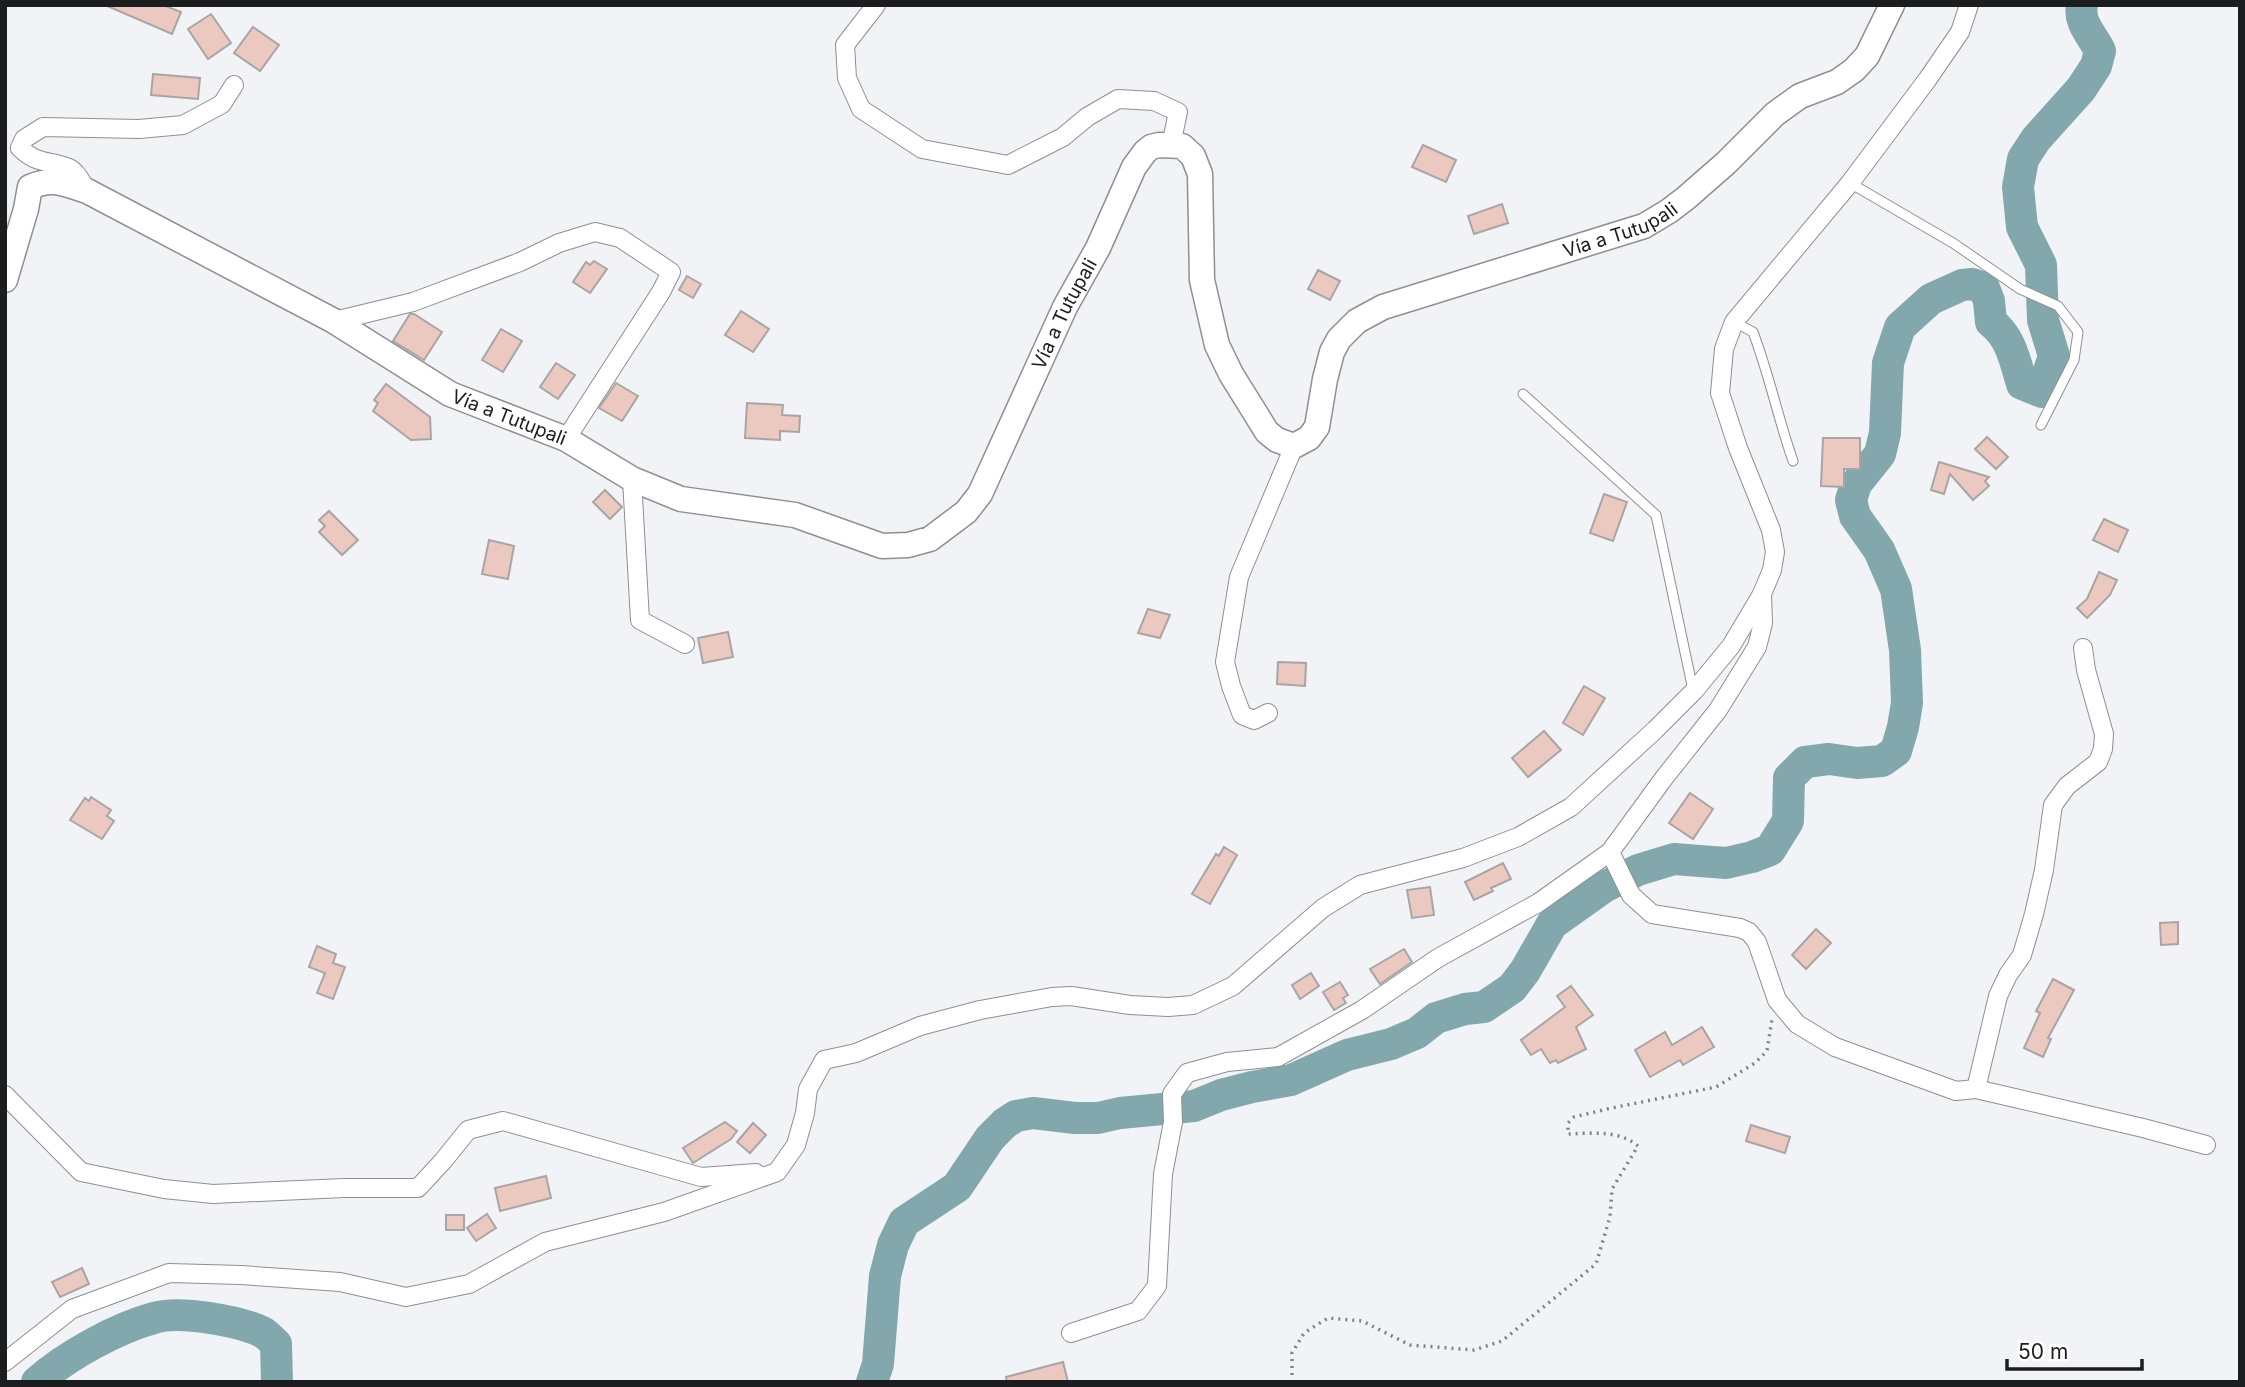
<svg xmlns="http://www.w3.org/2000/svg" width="2245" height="1387" viewBox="0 0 2245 1387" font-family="Inter,sans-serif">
<rect width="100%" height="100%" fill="#f2f3f6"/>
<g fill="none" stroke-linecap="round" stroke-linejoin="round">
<!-- river -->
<g stroke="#82a8ad" stroke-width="32">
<path d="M37,1382C66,1356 117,1328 154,1318C179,1310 241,1321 264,1333C268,1336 272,1340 276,1344L277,1382"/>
<path d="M872,1382L878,1364L885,1276L893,1245L904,1222L957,1187L990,1138L1005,1123L1016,1116L1033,1113L1075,1118H1098L1120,1113L1194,1106L1221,1095L1252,1087L1291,1080L1347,1055L1391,1044L1417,1033L1436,1018L1465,1009L1484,1007L1512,988L1525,971L1552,924L1604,887L1638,870L1674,859L1726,863L1752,857L1770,850L1788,821L1789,778L1805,762L1829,759L1857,763L1882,761L1896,751L1903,727L1907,703L1905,650L1896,589L1879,550L1855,516L1851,500L1856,484L1880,454L1885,433L1888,363L1900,327L1931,299L1962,285L1972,284L1984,288L1989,301L1991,322C2011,337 2015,361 2022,384L2042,392L2054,356L2043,320L2041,265L2022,227L2018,187L2023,159L2036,139L2081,89L2096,66L2100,51C2093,36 2078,23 2082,5"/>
</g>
</g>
<!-- building -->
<g fill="#ecc9c0" stroke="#a9a5a4" stroke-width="2">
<path d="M105,5H163L181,12L172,34Z"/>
<path d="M211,14L231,43L208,59L188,29Z"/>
<path d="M253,27L279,45L260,71L234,53Z"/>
<path d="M153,74L200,78L198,99L151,95Z"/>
<path d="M1423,145L1456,160L1446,182L1412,167Z"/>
<path d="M1502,204L1508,223L1474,234L1468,216Z"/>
<path d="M594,261L607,269L590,293L573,282L586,262L590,265Z"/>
<path d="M1318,270L1340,281L1330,300L1308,289Z"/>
<path d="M687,276L701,284L693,298L679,290Z"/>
<path d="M741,311L769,329L753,352L725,335Z"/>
<path d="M410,314H414L442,332L424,360L393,341Z"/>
<path d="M501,329L522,341L503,372L482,360Z"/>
<path d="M556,363L575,375L558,399L540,387Z"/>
<path d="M616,383L638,396L622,421L599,408Z"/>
<path d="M386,384L430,417L431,439L411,440L373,411L378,403L374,400Z"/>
<path d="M747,403L783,405L782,415L800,416L799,432L780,431V440L745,438Z"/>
<path d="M1987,437L2008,457L1996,469L1975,449Z"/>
<path d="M1823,438H1860V469H1844V487L1821,486Z"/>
<path d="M1939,462L1989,477L1985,481L1989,486L1973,500L1950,474L1944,494L1931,490Z"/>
<path d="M605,490L622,507L610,519L593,502Z"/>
<path d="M1604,494L1627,502L1613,541L1590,533Z"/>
<path d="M329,511L358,540L342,555L319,532L325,526L319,520Z"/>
<path d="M2104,519L2128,530L2118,552L2093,540Z"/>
<path d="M489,540L514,546L508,579L482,574Z"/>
<path d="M2099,572L2117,580L2110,595L2087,618L2077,608L2087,599Z"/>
<path d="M1148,609L1170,615L1160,638L1138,633Z"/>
<path d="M728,632L733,657L703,663L698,638Z"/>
<path d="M1278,662L1306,663L1305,686L1277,684Z"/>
<path d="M1584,686L1605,698L1583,735L1563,723Z"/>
<path d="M1544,731L1561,750L1528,777L1512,758Z"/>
<path d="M1690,793L1713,809L1693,839L1669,823Z"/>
<path d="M91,797L111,810L107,816L114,821L102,839L70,820L85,798L89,801Z"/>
<path d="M1224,847L1237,855L1210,904L1192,894L1216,854L1219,856Z"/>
<path d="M1503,863L1511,879L1491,888L1493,891L1474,900L1465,882Z"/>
<path d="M1430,887L1434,915L1412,918L1407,890Z"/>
<path d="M2178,922V944L2161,945L2160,923Z"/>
<path d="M1816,929L1831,943L1806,969L1792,955Z"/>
<path d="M317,946L336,954L333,963L345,967L333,999L317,993L325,973L309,967Z"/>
<path d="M1404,949L1412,962L1380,984L1370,969Z"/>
<path d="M1311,973L1319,986L1300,999L1292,985Z"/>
<path d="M2053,979L2074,990L2048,1038L2051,1039L2043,1057L2024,1048L2040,1013L2036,1011Z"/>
<path d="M1340,982L1348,995L1343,998L1346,1003L1334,1010L1323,992Z"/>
<path d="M1571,986L1593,1015L1576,1027L1586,1049L1558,1063L1556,1060L1550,1063L1541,1049L1531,1055L1521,1040L1565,1007L1557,996Z"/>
<path d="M1702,1027L1714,1047L1683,1065L1680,1060L1650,1077L1635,1050L1665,1032L1672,1045Z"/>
<path d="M725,1122L737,1131L731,1139L693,1163L683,1148Z"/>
<path d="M753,1123L766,1135L750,1153L737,1142Z"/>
<path d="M1751,1125L1790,1137L1785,1153L1746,1141Z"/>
<path d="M546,1176L551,1198L500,1211L495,1188Z"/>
<path d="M487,1214L496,1228L476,1241L467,1228Z"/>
<rect x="446" y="1215" width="18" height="15"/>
<path d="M82,1268L89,1284L60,1297L52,1282Z"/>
<path d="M1063,1362L1068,1382H1007L1006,1377Z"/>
</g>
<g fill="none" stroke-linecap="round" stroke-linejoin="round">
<defs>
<g id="lane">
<path d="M1850,183L1953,243L2020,289L2058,306L2078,332L2074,360L2041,425"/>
<path d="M1734,322L1753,332C1769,374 1778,418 1793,461"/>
<path d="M1523,394L1656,515L1693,690"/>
</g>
<g id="street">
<path d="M876,5L845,45L847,78L861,109L922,149L1008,165L1063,137L1087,117L1118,99L1154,101L1178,112L1171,145"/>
<path d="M87,191C82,183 77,172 69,168C50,160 37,165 20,148L24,139L43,127L139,129L183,125L222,104L234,85"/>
<path d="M334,321L413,302L520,262L559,243L595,232L620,238L671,272L661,292L566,439"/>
<path d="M632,479L640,620L685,644"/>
<path d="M1762,594L1763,623L1757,647L1718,710L1664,778L1610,852L1631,895L1652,914L1740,928L1749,932L1757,942L1777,1000L1797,1024L1835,1047L1956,1091L1976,1089L1998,996L2008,975L2022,955L2034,914L2044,870L2053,805L2067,786L2098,762L2103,749L2104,734L2086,670L2083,648"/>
<path d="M1268,713L1254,720L1242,715L1231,686L1225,662L1239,577L1294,446"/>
<path d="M1976,1089L2143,1128L2206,1145"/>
<path d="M5,1095L81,1172L164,1189L213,1194L344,1188H418L443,1161L468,1130L503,1121L701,1177L756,1173"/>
<path d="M1071,1333L1138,1311L1157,1286L1163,1174L1173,1122L1172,1094L1187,1073L1227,1062L1278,1057L1362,1010L1438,958L1538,903L1610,852"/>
<path d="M5,1362L72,1309L169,1273L241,1275L340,1282L406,1297L469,1284L545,1242L664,1212L777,1172L796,1145L805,1113L808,1089L824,1060L856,1053L920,1026L980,1010L1052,997L1071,996L1130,1005L1168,1007L1193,1005L1233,986L1323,908L1360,885L1463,858L1518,837L1571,807L1655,730L1694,691L1731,646L1762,594L1772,570L1775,552L1771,530L1738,448L1720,393L1724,349L1734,322L1850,183L1927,80L1960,32L1969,5"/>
</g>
<g id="secondary">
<path id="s1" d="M5,280L26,209L30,187C53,177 64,184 87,191L334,321L450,394L566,439L632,479L681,499L795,515L882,546L908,545L930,539L966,512L980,494L1065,307L1098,248L1134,167L1145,152L1151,147L1159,145L1182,146L1193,156L1200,174L1202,280L1217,345L1231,374L1267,432L1277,440L1294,446L1309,438L1317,427L1325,379L1332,352L1339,339L1357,321L1383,307L1644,226L1669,211L1686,198L1726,163L1775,114L1800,96L1837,82L1854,70L1867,56L1892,5"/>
</g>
</defs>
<!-- lane casing -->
<use href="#lane" stroke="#8e8f91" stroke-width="11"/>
<!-- street casing -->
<use href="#street" stroke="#8e8f91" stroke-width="20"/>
<!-- secondary casing -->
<use href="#secondary" stroke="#8e8f91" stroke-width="27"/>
<!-- path -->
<path stroke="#808183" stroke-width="3.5" stroke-dasharray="2 5" stroke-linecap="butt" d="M1292,1382V1353L1304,1333L1328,1318L1362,1321L1410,1345L1474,1350L1502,1341L1596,1264L1610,1217L1612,1189L1638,1146C1619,1130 1592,1133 1568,1134V1123L1574,1117L1607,1109L1716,1087L1755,1063L1767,1051L1772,1019"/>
<!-- lane -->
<use href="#lane" stroke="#fff" stroke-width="9"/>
<!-- street -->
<use href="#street" stroke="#fff" stroke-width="18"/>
<!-- secondary -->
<use href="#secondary" stroke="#fff" stroke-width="24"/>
</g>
<g text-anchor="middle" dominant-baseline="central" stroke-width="5" stroke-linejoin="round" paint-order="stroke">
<!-- street labels -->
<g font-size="19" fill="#1c1d1e" stroke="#fff">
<text stroke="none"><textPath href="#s1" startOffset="2334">Vía a Tutupali</textPath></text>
<text stroke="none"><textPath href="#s1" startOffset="1349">Vía a Tutupali</textPath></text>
<text stroke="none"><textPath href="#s1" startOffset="635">Vía a Tutupali</textPath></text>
</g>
</g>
<!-- border -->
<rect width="2245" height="1387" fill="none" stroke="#1c1d1e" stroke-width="14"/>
<!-- scale -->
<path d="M2007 1359v10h135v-10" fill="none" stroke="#1c1d1e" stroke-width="3.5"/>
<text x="2018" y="1359" font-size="21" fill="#1c1d1e" stroke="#ffffff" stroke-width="5" paint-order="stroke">50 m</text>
</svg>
